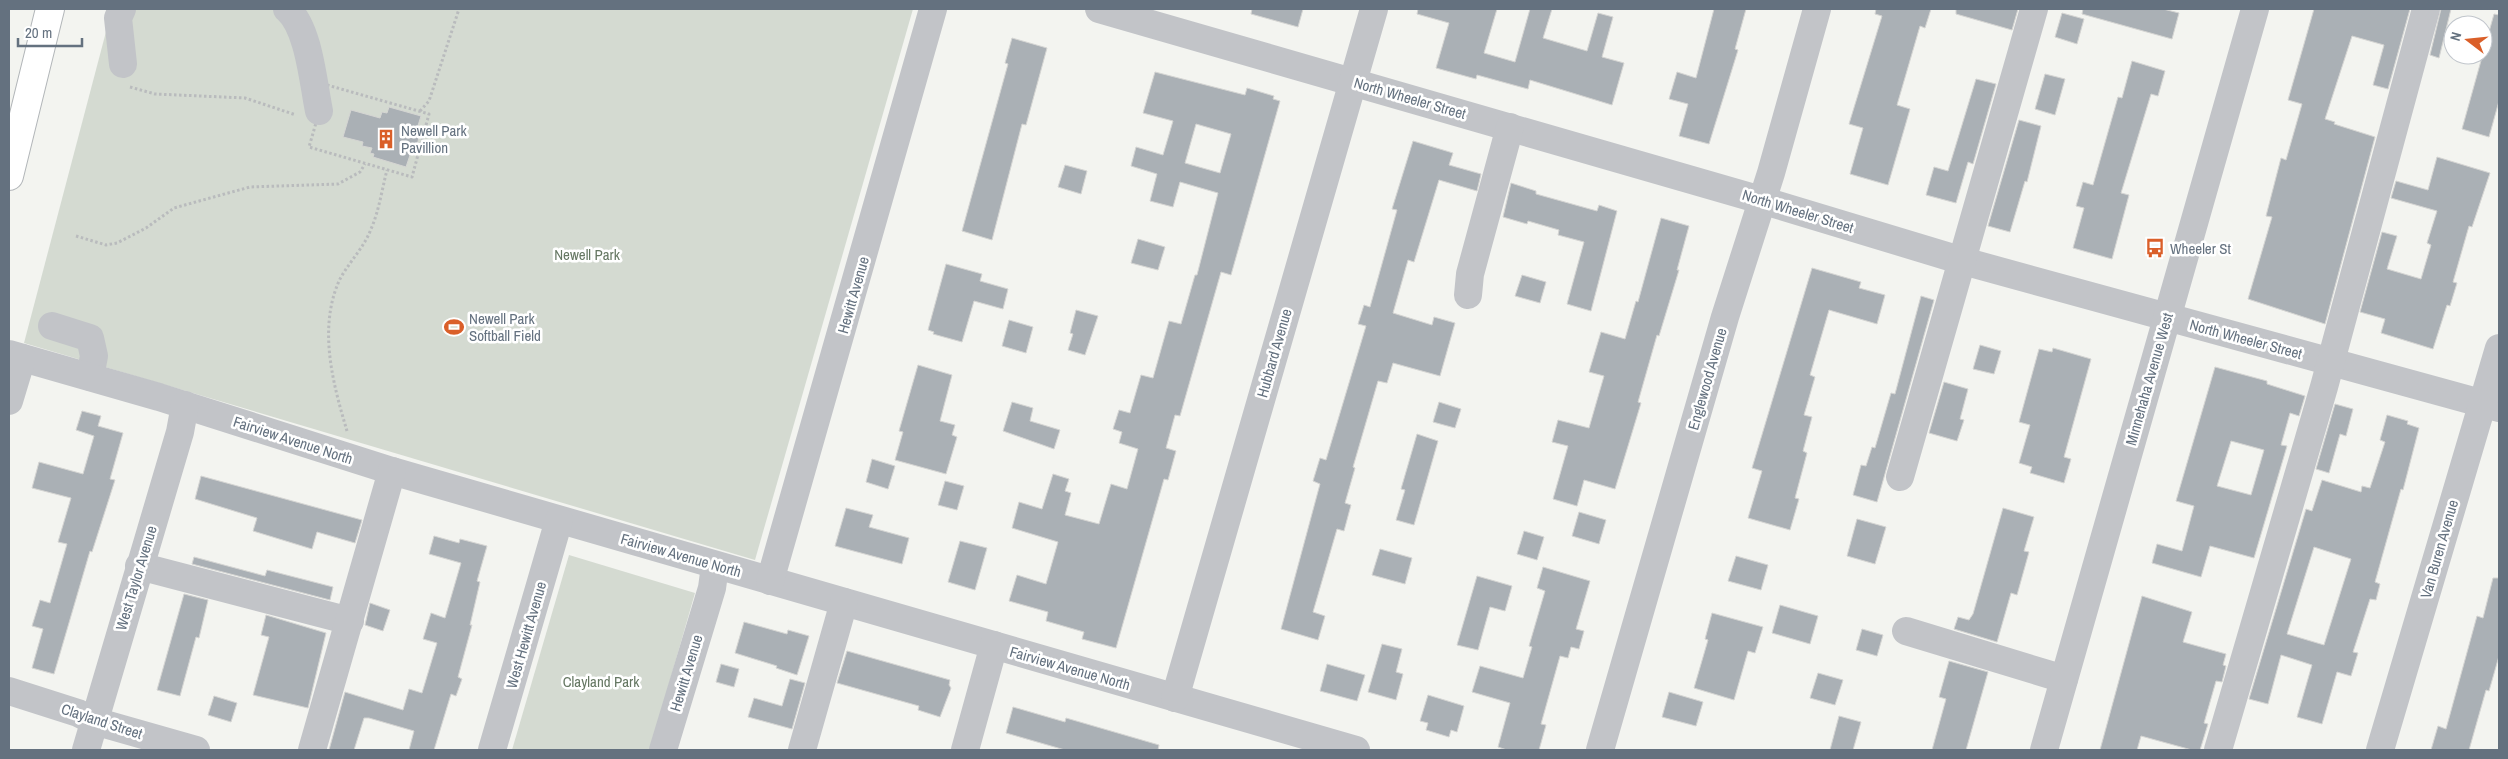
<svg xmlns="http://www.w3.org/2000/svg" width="2508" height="759" viewBox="0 0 2508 759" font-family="'Archivo Narrow',sans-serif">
<rect width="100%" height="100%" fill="#f3f4f0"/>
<!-- green -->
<g fill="#d4dad1">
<path d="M112,9H913L755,560L24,343Z"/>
<path d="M569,555L695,593L650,750H512Z"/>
</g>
<!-- building -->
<g fill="#aab0b5" stroke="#d5d5d3" fill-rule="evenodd">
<path d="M1252,9H1303L1298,27L1251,14Z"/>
<path d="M1418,9H1497L1484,53L1515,62L1530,9H1552L1543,38L1587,51L1598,13L1613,17L1602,57L1624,63L1612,105L1530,80L1528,89L1477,75L1476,79L1436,68L1449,23L1417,14Z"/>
<path d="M1714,9H1746L1735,49L1738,50L1709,144L1679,136L1688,104L1669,99L1677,72L1696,78Z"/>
<path d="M1876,9H1931L1925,28L1920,26L1897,105L1910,109L1888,185L1850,174L1863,128L1849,124L1882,16L1875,14Z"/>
<path d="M1956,9H2018L2012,30L1956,14Z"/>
<path d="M2083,9H2163L2179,13L2172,39L2082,14Z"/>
<path d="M2314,9H2410L2388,89L2373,85L2384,45L2352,36L2325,119L2335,122L2334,124L2375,137L2325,324L2248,299L2272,217L2266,216L2281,158L2286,160L2302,104L2288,100Z"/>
<path d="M2441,9H2451L2439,58L2430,55Z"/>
<path d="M2062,13L2084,19L2077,44L2055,37Z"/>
<path d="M2494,14L2499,15V101L2489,137L2462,129Z"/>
<path d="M1012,38L1047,48L1026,125L1022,124L992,240L962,231L1008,64L1005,63Z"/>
<path d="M2132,61L2165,71L2158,96L2151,94L2121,193L2129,195L2112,259L2073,248L2084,208L2076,206L2083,182L2093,185L2118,97L2122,98Z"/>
<path d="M1155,72L1245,95L1247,88L1274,96L1273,99L1280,101L1231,275L1221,272L1180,416L1175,415L1166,448L1176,451L1168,480L1164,479L1116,648L1082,639L1084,632L1046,621L1048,612L1009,601L1017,575L1046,584L1058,542L1012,528L1019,502L1042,509L1053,474L1069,479L1065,491L1071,493L1065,515L1099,524L1111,484L1127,489L1138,449L1119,443L1122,432L1113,429L1119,410L1130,413L1141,375L1153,378L1169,321L1181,324L1195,275H1197L1218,193L1180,182L1173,207L1150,201L1157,174L1131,166L1136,147L1163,155L1173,121L1143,113ZM1196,124L1231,134L1220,173L1185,163Z"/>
<path d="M2045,74L2065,79L2055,115L2035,109Z"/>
<path d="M1976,79L1996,84L1973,164L1968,162L1956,203L1926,195L1934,167L1948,171Z"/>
<path d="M389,107L421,116L416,132L420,133L415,154L411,152L406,167L373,157L374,154L370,153L372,148L362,146L363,142L343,137L351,110L380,118L382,112L387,113Z"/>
<path d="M2019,120L2041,126L2027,182L2025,181L2010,232L1988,226Z"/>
<path d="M1413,141L1453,153L1449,165L1481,174L1477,191L1439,180L1414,262L1408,260L1393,313L1432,325L1434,317L1455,323L1440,376L1393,363L1387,383L1378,381L1353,467L1355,468L1345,503L1351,505L1344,531L1337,529L1313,612L1325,616L1318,640L1281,629L1320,484L1313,481L1320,458L1326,460L1349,383L1366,326L1358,324L1364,305L1370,307L1397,210L1392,209Z"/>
<path d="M2437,157L2490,173L2472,227L2469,226L2453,282L2457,283L2450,306L2447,305L2433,349L2381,333L2385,319L2360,312L2382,232L2397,236L2387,269L2421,279L2431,245L2427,243L2437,211L2391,198L2396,181L2428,190Z"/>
<path d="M1065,165L1087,171L1081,194L1058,187Z"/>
<path d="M1511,183L1536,191V194L1597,211L1599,205L1617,211L1591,311L1567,304L1584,242L1558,235L1559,230L1528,221L1527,224L1503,217Z"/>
<path d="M1661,218L1689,226L1677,270H1679L1659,336L1657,335L1638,402L1641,403L1615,489L1584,480L1577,506L1553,499L1568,446L1552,442L1558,420L1589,428L1604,376L1589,372L1601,332L1625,339L1636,301L1638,302Z"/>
<path d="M1138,239L1165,247L1158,270L1131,263Z"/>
<path d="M946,264L982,274L980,281L1008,289L1003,309L974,301L962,342L933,334L934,332L928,330Z"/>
<path d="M1812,268L1861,282L1859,288L1885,295L1877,324L1829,310L1810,375L1815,377L1804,415L1812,417L1803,451L1807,453L1795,498L1799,499L1790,530L1748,518L1762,471L1752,468Z"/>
<path d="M1522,275L1546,282L1540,303L1515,296Z"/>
<path d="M1921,296L1934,300L1877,502L1853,495L1861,465L1866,466L1872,447L1875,448L1891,393L1895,394Z"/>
<path d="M1076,310L1098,316L1085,355L1068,350L1073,334L1070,333Z"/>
<path d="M1009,320L1033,327L1026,353L1002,346Z"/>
<path d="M1980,345L2001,351L1994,374L1973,369Z"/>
<path d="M2053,348L2091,359L2064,457L2071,459L2064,483L2030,473L2032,467L2019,463L2030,425L2019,422L2039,349L2052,352Z"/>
<path d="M918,365L952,375L940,421L955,425L952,435L957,437L946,474L895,460L903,432L899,431Z"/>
<path d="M2215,367L2267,381V384L2305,396L2299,416L2290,413L2281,445L2287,446L2254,558L2210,546L2201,577L2152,563L2157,544L2182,551L2194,506L2176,501ZM2231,441L2264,450L2251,495L2217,486Z"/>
<path d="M1944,382L1968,389L1960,419L1964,420L1957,441L1929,433Z"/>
<path d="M1012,402L1033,408L1030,421L1060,430L1054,449L1003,431Z"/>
<path d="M1439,402L1461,409L1455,428L1433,422Z"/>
<path d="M2335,404L2353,409L2346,436L2340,434L2329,473L2316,469Z"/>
<path d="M82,411L101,416L98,426L123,433L110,479L115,480L92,552L90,551L54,674L32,668L43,629L32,626L40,600L50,603L67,544L58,542L71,498L32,488L39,462L83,474L94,436L76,430Z"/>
<path d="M2387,415L2408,421L2407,424L2419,428L2403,490L2401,489L2375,582L2380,584L2376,600L2370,599L2353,652L2358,653L2351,676L2337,672L2322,724L2297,717L2312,665L2281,655L2268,704L2249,699L2306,509L2312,511L2322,480L2361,492L2362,486L2370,488L2385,442L2380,440ZM2314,547L2351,559L2324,645L2287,634Z"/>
<path d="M1417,434L1438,441L1414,525L1396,520L1405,490L1401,489Z"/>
<path d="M872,459L895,466L888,489L866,482Z"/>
<path d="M201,476L362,520L355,543L317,532L312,549L253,531L257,518L195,499Z"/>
<path d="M945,481L964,486L957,510L938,505Z"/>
<path d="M846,508L873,515L869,527L909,538L902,564L835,546Z"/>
<path d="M2003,508L2034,517L2024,551L2029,552L2017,595L2011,593L1997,642L1954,629L1958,617L1969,620L1973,614Z"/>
<path d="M1579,512L1606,520L1599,544L1572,536Z"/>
<path d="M1857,519L1886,527L1875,564L1847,556Z"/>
<path d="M1524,531L1544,537L1537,560L1517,554Z"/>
<path d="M434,536L459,543L460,539L487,546L477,581L480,582L470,625H472L458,677L462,679L456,696L451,694L434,750H409L414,731L369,718H364L354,750H329L345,692L403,710L409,689L422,693L437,643L423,639L431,613L445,618L461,563L429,554Z"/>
<path d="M960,541L987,548L975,590L948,582Z"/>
<path d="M1380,549L1412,558L1405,584L1372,575Z"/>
<path d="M1736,556L1768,565L1761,590L1728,581Z"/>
<path d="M194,557L265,576L267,570L333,587L330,600L192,564Z"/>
<path d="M1543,567L1590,581L1576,629L1584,631L1579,649L1571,647L1568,658L1560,656L1541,724L1546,725L1539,750H1507L1498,747L1510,703L1472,692L1480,666L1523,678L1532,647L1529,646L1545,591L1537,588Z"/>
<path d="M1477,576L1512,586L1505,611L1490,607L1478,650L1457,645Z"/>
<path d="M2493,578H2499V656L2489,691L2486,690L2469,750H2431L2438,726L2446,729L2477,616L2483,618Z"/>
<path d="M184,594L208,600L199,638L196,637L180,696L157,690Z"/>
<path d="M2142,596L2192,612L2183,642L2226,654L2223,665L2226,666L2222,682L2216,681L2204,723L2208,724L2200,750H2192L2141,736L2137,750H2100Z"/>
<path d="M370,603L390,610L383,631L365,625Z"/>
<path d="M1780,605L1818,616L1810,644L1772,633Z"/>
<path d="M1712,613L1763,627L1755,653L1748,651L1734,700L1694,688L1708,640L1705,639Z"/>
<path d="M266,615L326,633L308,708L253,695L269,637L261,635Z"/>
<path d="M744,622L787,634L788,630L809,636L797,675L776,668L777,666L735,653Z"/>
<path d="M1862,629L1883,635L1877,656L1856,650Z"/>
<path d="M1382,644L1402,649L1396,672L1403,674L1396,700L1368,692Z"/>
<path d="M847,651L950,680L949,685L951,688L940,717L918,710L919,706L837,683Z"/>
<path d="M1949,661L1988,672L1966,750H1932L1946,699L1939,697Z"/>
<path d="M721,664L739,669L734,687L716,682Z"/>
<path d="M1327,664L1365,675L1357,701L1320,691Z"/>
<path d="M1818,673L1843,680L1835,705L1810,698Z"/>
<path d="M790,679L805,683L792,729L748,717L754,698L782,706Z"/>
<path d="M1669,692L1703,702L1696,726L1662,717Z"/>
<path d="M1428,695L1464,706L1457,732L1451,730L1449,737L1426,730L1428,723L1420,721Z"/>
<path d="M214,696L237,703L231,722L208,715Z"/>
<path d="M1013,707L1065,722L1066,718L1159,745L1158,750H1065L1006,733Z"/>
<path d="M1839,716L1861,722L1853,750H1830Z"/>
</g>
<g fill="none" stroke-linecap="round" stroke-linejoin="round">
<defs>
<path id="major" d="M9,176L50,9"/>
</defs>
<!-- major casing -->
<use href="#major" stroke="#b2b6b9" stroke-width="30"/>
<!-- path -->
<g stroke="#b9bbbd" stroke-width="3" stroke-dasharray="2.5 2.5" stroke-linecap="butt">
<path d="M327,85L429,114L412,177L309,147Z"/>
<path d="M130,87L155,94L245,98L296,115"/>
<path d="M420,111L429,101L459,9"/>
<path d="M76,236L106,245L117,243L146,228L174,208L250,187L338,184L360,172L365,164"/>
<path d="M347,431C333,384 318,329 339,281C348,263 364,248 371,229C379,211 382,189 387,170"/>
</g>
<!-- minor -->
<g stroke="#c2c4c8" stroke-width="28">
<path d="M122,9L118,18L123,64"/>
<path d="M287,9C309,28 313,82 319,111"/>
<path d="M1099,9L1761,200L1963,261L2499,408"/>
<path d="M1468,295L1470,274L1510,127"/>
<path d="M52,326L90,338L94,356L90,377"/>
<path d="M9,354L159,397L392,471L1356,750"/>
<path d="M9,401L22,358"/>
<path d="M1900,477L2034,9"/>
<path d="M139,566L350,621"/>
<path d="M770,581L933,9"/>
<path d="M1906,631L2064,679"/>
<path d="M9,691L78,713L94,721L196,750"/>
<path d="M1175,698L1374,9"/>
<path d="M86,750L180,432L185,405"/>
<path d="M312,750L392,471"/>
<path d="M492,750L559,520"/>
<path d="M663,750L712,588L715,566"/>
<path d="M802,750L844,602"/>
<path d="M965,750L994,645"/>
<path d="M1600,750L1725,317L1771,173L1817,9"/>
<path d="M2044,750L2255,9"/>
<path d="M2218,750L2324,387L2426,9"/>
<path d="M2380,750L2499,348"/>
</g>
<!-- major -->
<use href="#major" stroke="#fff" stroke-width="28"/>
</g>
<!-- icons -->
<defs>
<symbol id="building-bare" viewBox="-9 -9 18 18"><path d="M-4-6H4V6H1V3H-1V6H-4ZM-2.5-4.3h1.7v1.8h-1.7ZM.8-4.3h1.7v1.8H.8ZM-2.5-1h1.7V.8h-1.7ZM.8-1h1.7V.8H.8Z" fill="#da5f29" stroke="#fff" stroke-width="2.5" paint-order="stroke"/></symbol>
<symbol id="bus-bare" viewBox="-9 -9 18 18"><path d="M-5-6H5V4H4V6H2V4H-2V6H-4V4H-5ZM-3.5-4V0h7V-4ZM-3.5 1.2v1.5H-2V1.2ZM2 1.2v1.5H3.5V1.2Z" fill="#da5f29" stroke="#fff" stroke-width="2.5" paint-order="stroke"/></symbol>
<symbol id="stadium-bare" viewBox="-9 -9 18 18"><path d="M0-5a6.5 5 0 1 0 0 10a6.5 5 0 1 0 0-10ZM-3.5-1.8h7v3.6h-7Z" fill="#da5f29" stroke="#fff" stroke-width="2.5" paint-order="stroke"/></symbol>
</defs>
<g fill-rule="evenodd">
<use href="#building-bare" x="372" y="125" width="28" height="28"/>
<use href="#bus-bare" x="2141" y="234" width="28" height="28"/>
<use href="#stadium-bare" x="440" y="313" width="28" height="28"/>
</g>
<g text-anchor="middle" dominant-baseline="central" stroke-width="5" stroke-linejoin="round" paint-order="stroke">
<!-- street labels -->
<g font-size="15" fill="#64717f" stroke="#fff">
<text transform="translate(1410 98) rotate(16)">North Wheeler Street</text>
<text transform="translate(1798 211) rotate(17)">North Wheeler Street</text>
<text transform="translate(853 295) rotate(-74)">Hewitt Avenue</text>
<text transform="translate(2246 339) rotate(15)">North Wheeler Street</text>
<text transform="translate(1274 353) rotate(-74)">Hubbard Avenue</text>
<text transform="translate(1707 379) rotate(-74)">Englewood Avenue</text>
<text transform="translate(2149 379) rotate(-74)">Minnehaha Avenue West</text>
<text transform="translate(293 440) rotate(18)">Fairview Avenue North</text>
<text transform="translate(2439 549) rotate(-74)">Van Buren Avenue</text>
<text transform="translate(681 555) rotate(16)">Fairview Avenue North</text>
<text transform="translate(136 578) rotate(-73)">West Taylor Avenue</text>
<text transform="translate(526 635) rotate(-74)">West Hewitt Avenue</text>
<text transform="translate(1070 668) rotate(16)">Fairview Avenue North</text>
<text transform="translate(686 673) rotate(-73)">Hewitt Avenue</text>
<text transform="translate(102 721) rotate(18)">Clayland Street</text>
</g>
<!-- poi labels -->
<g font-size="15" fill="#64717f" stroke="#fff" text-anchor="start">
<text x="401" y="130">Newell Park<tspan x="401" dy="17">Pavillion</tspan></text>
<text x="2170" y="248">Wheeler St</text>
<text x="469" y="318">Newell Park<tspan x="469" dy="17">Softball Field</tspan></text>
</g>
<!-- park labels -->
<g font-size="15" fill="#657762" stroke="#fff">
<text x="587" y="254">Newell Park</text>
<text x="601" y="681">Clayland Park</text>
</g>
</g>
<!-- border -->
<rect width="2508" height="759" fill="none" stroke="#64717f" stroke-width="20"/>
<!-- north arrow -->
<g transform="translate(2468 40) rotate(286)"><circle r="24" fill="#ffffff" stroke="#c1c6cc"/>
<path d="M0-4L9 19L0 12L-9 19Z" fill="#da5f29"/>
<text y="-8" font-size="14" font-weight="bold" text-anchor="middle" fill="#64717f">N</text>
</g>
<!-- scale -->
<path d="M18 38v8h64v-8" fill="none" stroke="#64717f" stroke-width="2.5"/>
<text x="25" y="38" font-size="15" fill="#64717f" stroke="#ffffff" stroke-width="4" paint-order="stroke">20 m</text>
</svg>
